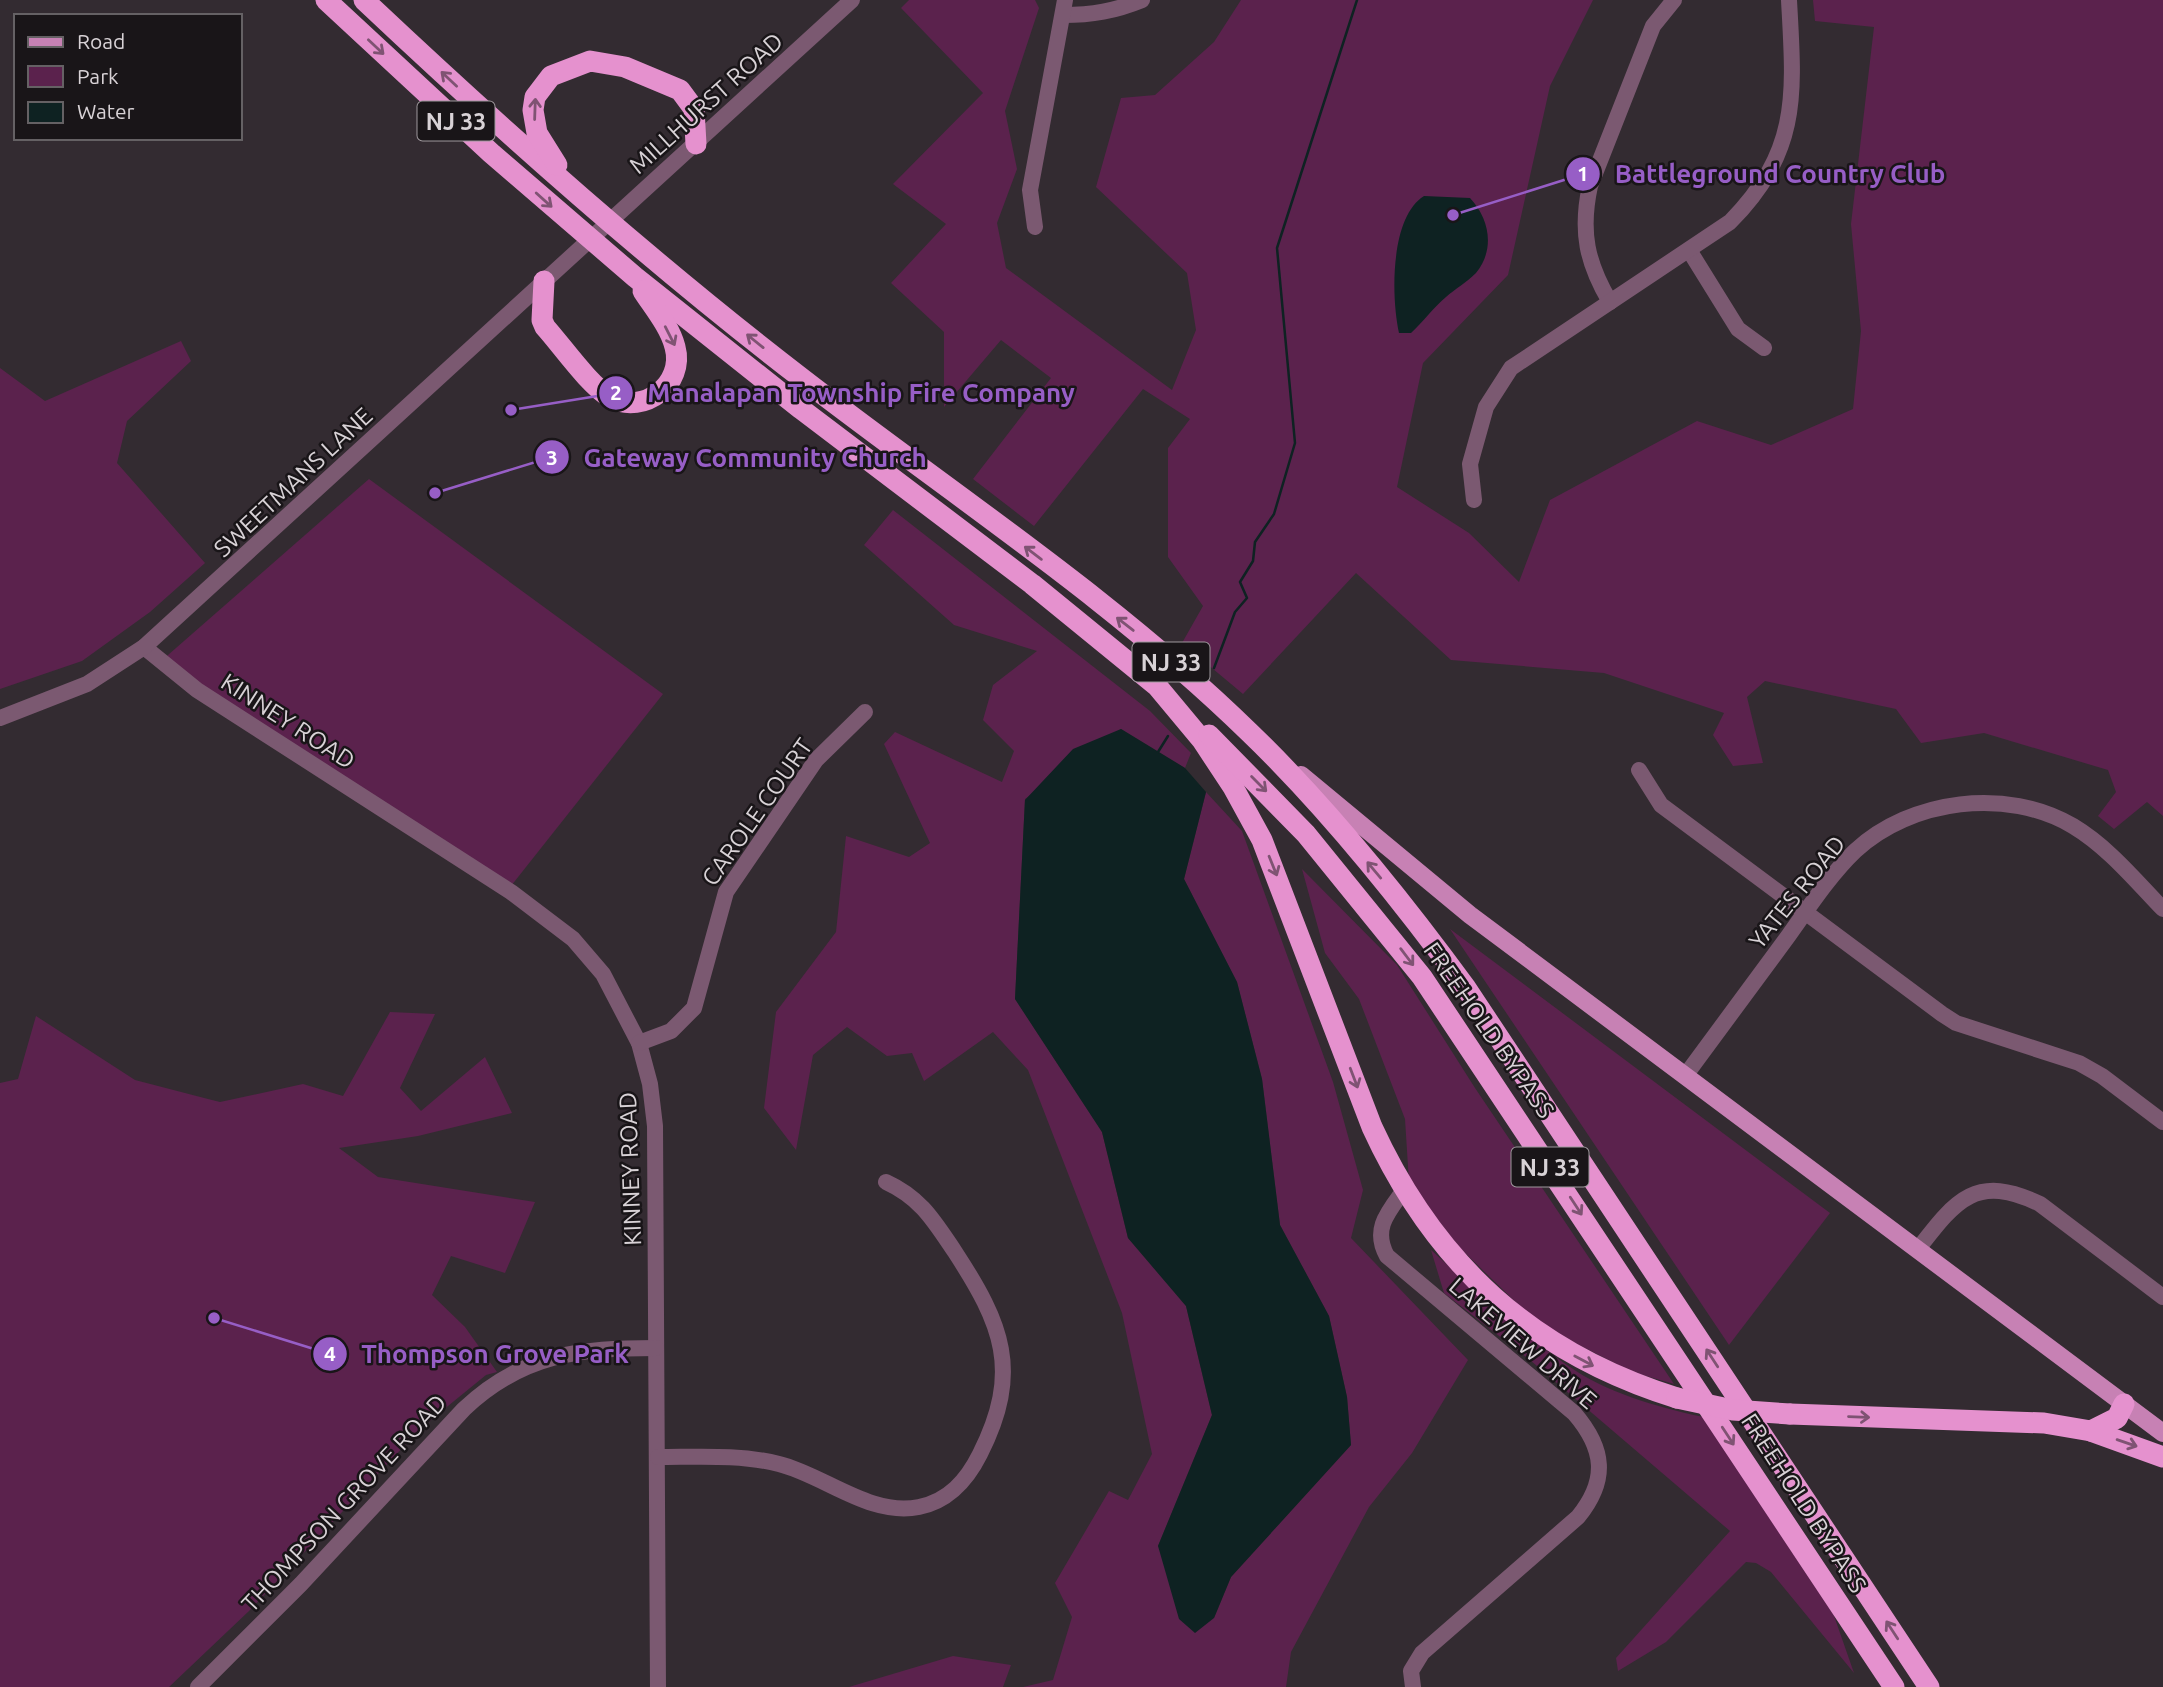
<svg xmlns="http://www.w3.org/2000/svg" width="2163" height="1687" viewBox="0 0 2163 1687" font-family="Ubuntu,sans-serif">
<rect width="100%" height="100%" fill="#332b31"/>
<!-- green -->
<g fill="#5b224d">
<path d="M909,0H1035L1039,8L1005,111L1017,169L997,223L1006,268L1172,390L1196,330L1187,273L1096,187L1121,98L1155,95L1214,42L1241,0H1593L1550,86L1508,275L1423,363L1397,487L1469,533L1519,582L1550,500L1697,421L1771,445L1853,409L1861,331L1851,224L1874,27L1815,21L1813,0H2163V816L2147,802L2114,829L2098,816L2116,792L2108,770L1984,733L1921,743L1896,709L1765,681L1747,697L1763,763L1733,766L1713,735L1724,713L1604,673L1451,660L1356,573L1243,694L1182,643L1203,606L1168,557V448L1190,419L1143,389L1034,526L973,479L1051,378L1001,340L944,407V332L891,283L946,224L893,184L983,93L901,8Z"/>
<path d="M181,341L191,361L127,421L117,463L205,563L150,612L82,661L0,689V368L45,401Z"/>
<path d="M369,479L663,694L507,891L160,662Z"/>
<path d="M893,510L1150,711L1191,753L1185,768L1121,729L1025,799L1015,999L1102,1132L1128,1238L1186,1306L1212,1415L1158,1546L1214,1618L1231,1577L1351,1445L1347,1397L1329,1316L1280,1225L1262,1079L1237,982L1184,879L1206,792L1242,831L1333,1082L1363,1190L1351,1238L1468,1360L1412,1453L1369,1507L1291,1652L1286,1687H1023L1053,1680L1072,1617L1055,1583L1109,1491L1128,1500L1152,1454L1122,1313L1028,1070L993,1032L924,1081L912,1053L887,1056L847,1027L813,1055L796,1150L764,1108L776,1012L836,932L846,836L909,857L930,843L884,744L895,732L1002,782L1014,751L983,720L993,685L1037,651L954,625L864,545Z"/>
<path d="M1302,869L1397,965L1475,1088L1674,1384L1632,1372L1538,1324L1459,1247L1409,1182L1405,1119L1359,999L1325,953Z"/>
<path d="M1450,929L1830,1213L1729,1345Z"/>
<path d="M390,1012L435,1014L400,1088L421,1111L485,1057L512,1113L418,1136L339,1148L378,1177L535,1202L505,1273L451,1256L432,1295L465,1327L497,1372L486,1375L421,1428L249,1611L169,1687H0V1083L18,1079L36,1016L135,1080L208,1099L220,1102L303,1084L343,1096Z"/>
<path d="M1431,1250C1478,1292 1523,1337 1576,1371C1613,1395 1665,1409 1708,1418L1833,1613L1854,1673L1771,1572L1756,1563L1746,1562L1666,1642L1618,1671L1616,1658L1730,1531L1530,1360L1444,1293Z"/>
<path d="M953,1656L1011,1665L1003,1687H849Z"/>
</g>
<!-- water -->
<g fill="#0e2222">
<path d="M1424,196L1470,198C1490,219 1495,250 1476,273C1467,282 1455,289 1446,297C1433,308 1423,322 1411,333H1399C1391,297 1390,217 1424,196Z"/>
<path d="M1121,729L1185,768L1206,792L1184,879L1237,982L1262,1079L1280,1225L1329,1316L1347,1397L1351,1445L1231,1577L1214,1618L1195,1633L1179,1619L1158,1546L1212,1415L1186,1306L1128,1238L1102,1132L1015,999L1025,800L1073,749Z"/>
</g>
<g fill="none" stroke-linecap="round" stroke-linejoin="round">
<!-- stream -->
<g stroke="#0e2222" stroke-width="2.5">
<path d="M1214,668L1235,612L1247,598L1240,582L1253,561L1255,542L1274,514L1295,443L1277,248L1357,0"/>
<path d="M1158,752L1168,736"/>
</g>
<!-- minor -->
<g stroke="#7b5971" stroke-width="16">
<path d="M1063,15C1092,15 1115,11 1142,0"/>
<path d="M1035,227L1030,190L1065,0"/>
<path d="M1689,250L1738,329L1764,348"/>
<path d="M1610,302C1587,263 1580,232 1590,186L1653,26L1674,0"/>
<path d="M1474,500L1470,464L1486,407L1511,368L1730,222C1801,150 1794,93 1789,0"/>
<path d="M144,647L197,690L511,892L573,939L603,974L639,1043L650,1084L655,1126L658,1687"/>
<path d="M0,718L87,684L144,647L852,0"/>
<path d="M1639,770L1661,805L1942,1014L1956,1023L2079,1063L2102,1076L2163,1122"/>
<path d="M639,1043L671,1031L694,1008L726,892L816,760L865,712"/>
<path d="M1685,1076C1720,1029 1754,982 1789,935C1809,907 1830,875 1855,851C1911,799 2007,787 2073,826C2108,847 2135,880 2163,909"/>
<path d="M1404,1190C1388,1212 1372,1229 1387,1256L1574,1413C1605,1449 1608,1480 1578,1517L1422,1653L1411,1671L1413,1687"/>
<path d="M1918,1249C1956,1200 1976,1173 2040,1204L2163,1297"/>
<path d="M658,1457C698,1457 740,1454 779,1464C824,1475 870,1517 919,1507C949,1501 967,1480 980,1454C1022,1371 1002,1324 955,1252C934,1221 921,1198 886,1182"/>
<path d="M198,1687L301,1584L464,1409C522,1354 580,1348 656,1348"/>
</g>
<!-- major -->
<path stroke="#c781b4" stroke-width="18" d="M1301,775L1470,915L2163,1433"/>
<!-- highway -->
<g stroke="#e591ce" stroke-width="21">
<path d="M326,0L491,153L635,277L801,409L1032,584L1157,686L1202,740L1233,787L1262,840L1372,1127C1435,1264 1532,1353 1677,1398"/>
<path d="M364,0C505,133 650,262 804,380C953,495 1114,600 1249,732C1329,809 1400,898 1466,988L1929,1687"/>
<path d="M557,165L537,133L533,110L535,97L551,76L590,61L625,67L680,90L694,109L696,144"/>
<path d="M544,281L542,320L545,327C563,347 589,385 611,398C644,415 685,384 675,347C670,327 654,308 643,291"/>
<path d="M1209,735L1306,834L1422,977L1894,1687"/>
<path d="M1790,1414L2044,1423L2091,1431L2163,1457"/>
<path d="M2091,1431L2117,1418L2124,1404"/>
</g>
<!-- highway-bridge -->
<path stroke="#e591ce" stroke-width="21" d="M1677,1398L1733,1410L1790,1414"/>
</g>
<!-- one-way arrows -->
<defs><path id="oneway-shaft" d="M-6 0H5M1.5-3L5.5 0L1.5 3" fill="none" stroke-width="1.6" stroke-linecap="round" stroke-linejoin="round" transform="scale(1.75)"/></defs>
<g stroke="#7f5373">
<use href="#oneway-shaft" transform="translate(376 47) rotate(43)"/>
<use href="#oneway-shaft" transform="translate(449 79) rotate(-137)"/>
<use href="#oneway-shaft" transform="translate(535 109) rotate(-88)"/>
<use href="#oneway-shaft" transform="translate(544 200) rotate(42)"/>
<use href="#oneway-shaft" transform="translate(670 336) rotate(63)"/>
<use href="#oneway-shaft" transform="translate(755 341) rotate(-141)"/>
<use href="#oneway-shaft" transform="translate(1033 553) rotate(-143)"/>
<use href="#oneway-shaft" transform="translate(1125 624) rotate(-142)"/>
<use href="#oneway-shaft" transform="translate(1259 784) rotate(45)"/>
<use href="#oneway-shaft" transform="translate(1273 866) rotate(68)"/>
<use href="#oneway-shaft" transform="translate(1374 870) rotate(-130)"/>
<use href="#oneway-shaft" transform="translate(1407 957) rotate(53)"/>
<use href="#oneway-shaft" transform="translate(1354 1078) rotate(69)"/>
<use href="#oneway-shaft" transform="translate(1576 1206) rotate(57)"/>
<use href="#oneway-shaft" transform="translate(1712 1358) rotate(-123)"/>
<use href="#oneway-shaft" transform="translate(1584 1361) rotate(28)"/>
<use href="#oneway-shaft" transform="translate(1859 1417) rotate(2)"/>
<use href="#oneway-shaft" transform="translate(1728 1436) rotate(57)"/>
<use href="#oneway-shaft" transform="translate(2127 1443) rotate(19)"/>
<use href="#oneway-shaft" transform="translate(1892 1630) rotate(-123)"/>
</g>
<g text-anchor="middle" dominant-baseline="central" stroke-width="5" stroke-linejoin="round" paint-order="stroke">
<!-- shield labels -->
<g fill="#191518" stroke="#9f999d" stroke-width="2">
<rect x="417.5" y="101.5" width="77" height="39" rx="5"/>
<rect x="1132.5" y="642.5" width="77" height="39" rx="5"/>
<rect x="1511.5" y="1147.5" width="77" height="39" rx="5"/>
</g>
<g font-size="23" font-weight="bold" fill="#d8d2d6">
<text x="456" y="121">NJ 33</text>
<text x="1171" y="662">NJ 33</text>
<text x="1550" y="1167">NJ 33</text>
</g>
<!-- street labels -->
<g font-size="24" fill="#d8d2d6" stroke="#191518">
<text transform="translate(706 103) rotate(-42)">MILLHURST ROAD</text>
<text transform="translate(293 482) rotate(-43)">SWEETMANS LANE</text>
<text transform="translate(288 721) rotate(33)">KINNEY ROAD</text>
<text transform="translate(757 812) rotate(-55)">CAROLE COURT</text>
<text transform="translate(1797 892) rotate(-51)">YATES ROAD</text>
<text transform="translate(1489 1030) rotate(55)">FREEHOLD BYPASS</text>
<text transform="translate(630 1169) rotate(-92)">KINNEY ROAD</text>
<text transform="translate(1523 1343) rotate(41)">LAKEVIEW DRIVE</text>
<text transform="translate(344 1503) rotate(-47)">THOMPSON GROVE ROAD</text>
<text transform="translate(1804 1503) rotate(57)">FREEHOLD BYPASS</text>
</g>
</g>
<!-- callouts -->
<path fill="none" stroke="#975ec6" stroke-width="2.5" d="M1453 215L1583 174M511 410L616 393M435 493L552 457M214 1318L330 1354"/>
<g fill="#975ec6" stroke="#191518" stroke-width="2.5">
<circle cx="1453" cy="215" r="7"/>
<circle cx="511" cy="410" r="7"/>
<circle cx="435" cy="493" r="7"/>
<circle cx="214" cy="1318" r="7"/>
<circle cx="1583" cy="174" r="18"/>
<circle cx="616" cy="393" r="18"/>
<circle cx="552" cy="457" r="18"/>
<circle cx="330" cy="1354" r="18"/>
</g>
<g font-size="21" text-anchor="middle" font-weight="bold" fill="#fff">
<text x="1583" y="181">1</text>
<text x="616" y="400">2</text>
<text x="552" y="465">3</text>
<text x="330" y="1361">4</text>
</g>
<g font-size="26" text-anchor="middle" font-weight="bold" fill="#975ec6" stroke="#191518" stroke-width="5" stroke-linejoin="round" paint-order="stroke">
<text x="1780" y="183">Battleground Country Club</text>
<text x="861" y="402">Manalapan Township Fire Company</text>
<text x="755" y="467">Gateway Community Church</text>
<text x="495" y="1363">Thompson Grove Park</text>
</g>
<!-- legend -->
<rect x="14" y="14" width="228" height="126" fill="#191518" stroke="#656164" stroke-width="2"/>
<rect x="28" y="37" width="35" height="10" fill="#c781b4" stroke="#656164" stroke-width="2"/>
<text x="77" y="49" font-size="21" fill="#d8d2d6">Road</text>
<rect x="28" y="66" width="35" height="21" fill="#5b224d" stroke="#656164" stroke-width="2"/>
<text x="77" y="84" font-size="21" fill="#d8d2d6">Park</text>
<rect x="28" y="102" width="35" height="21" fill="#0e2222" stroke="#656164" stroke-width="2"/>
<text x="77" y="119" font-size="21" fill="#d8d2d6">Water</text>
</svg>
